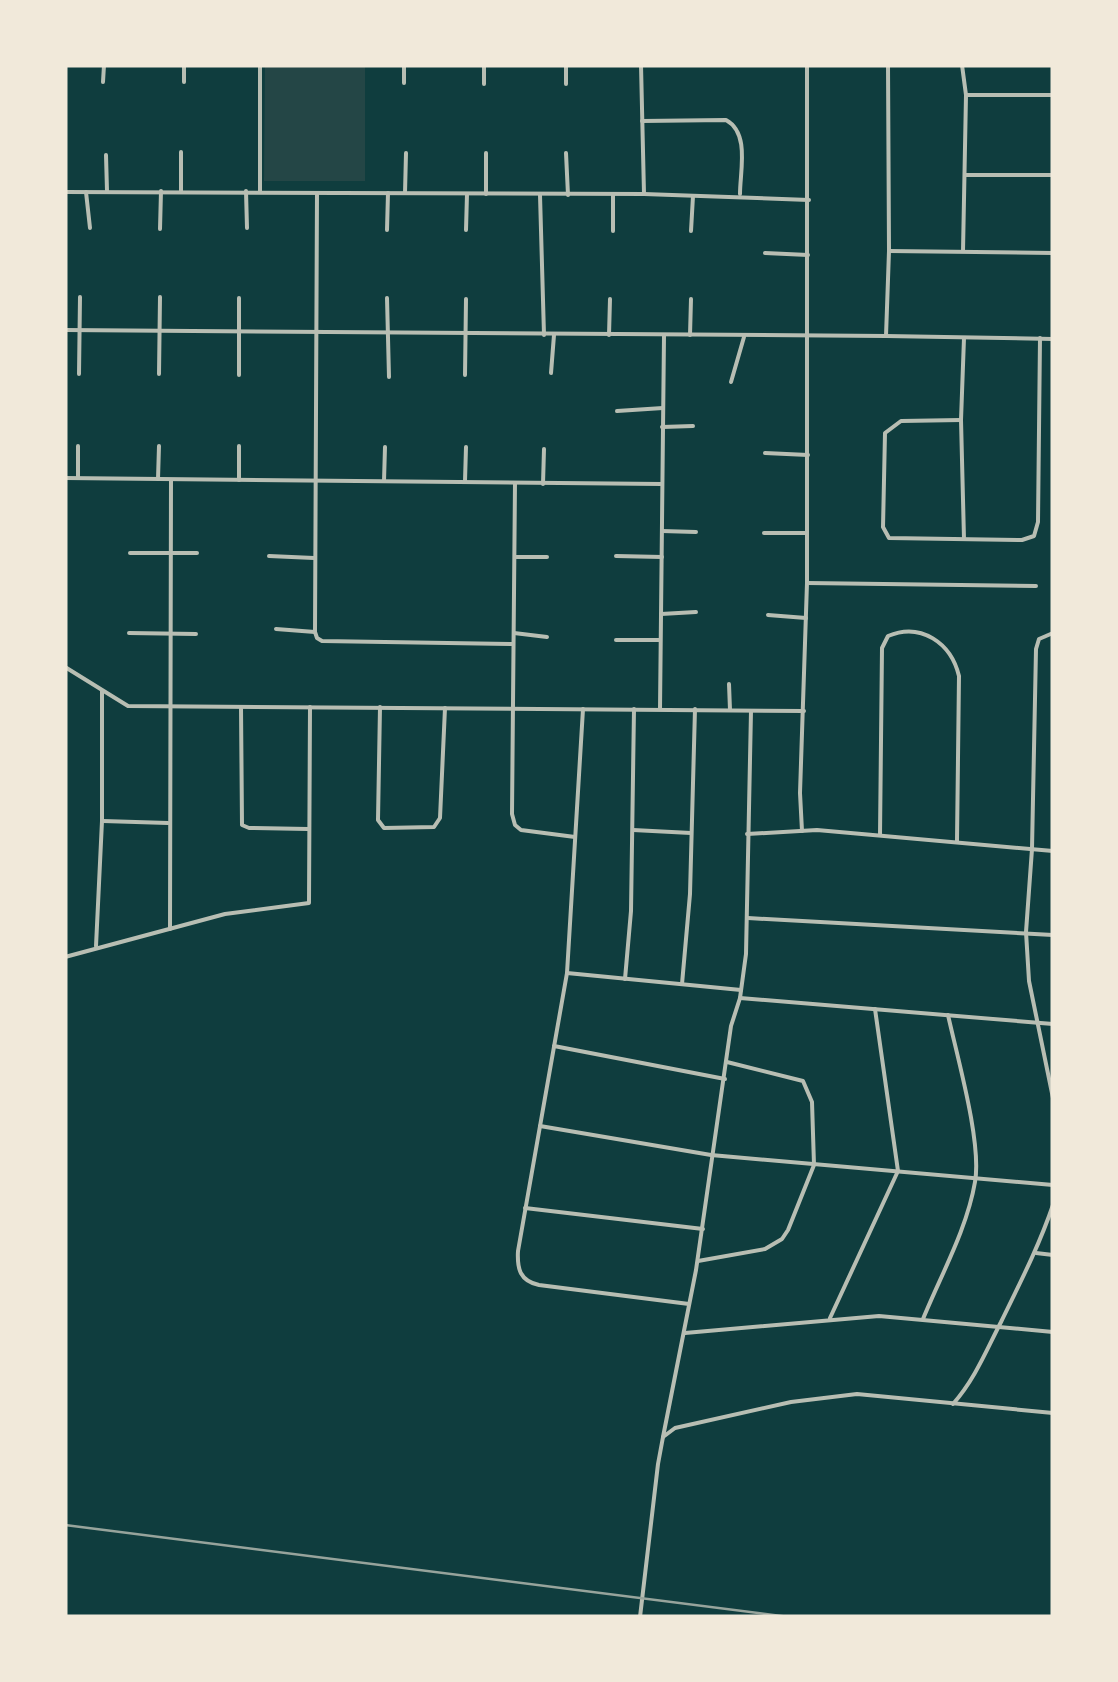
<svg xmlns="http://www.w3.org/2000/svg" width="1118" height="1682" viewBox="0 0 1118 1682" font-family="Ubuntu,sans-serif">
<rect width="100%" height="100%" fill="#0f3d3e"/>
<!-- green -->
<path fill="#244646" d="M265,65H365V181H264Z"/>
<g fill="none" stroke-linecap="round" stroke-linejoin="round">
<!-- minor -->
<g stroke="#b8beb3" stroke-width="4">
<path d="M260,65V191"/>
<path d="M484,65V84"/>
<path d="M641,65L644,194"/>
<path d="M962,65L966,95L963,251"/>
<path d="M103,82L104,65"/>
<path d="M184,82V65"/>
<path d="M404,83V65"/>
<path d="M566,84V65"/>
<path d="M966,95H1053"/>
<path d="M642,121L726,120C750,133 740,171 740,194"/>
<path d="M486,153V194"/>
<path d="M566,153L568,195"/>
<path d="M106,155L107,191"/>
<path d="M965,175H1053"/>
<path d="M181,191V152"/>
<path d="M246,191L247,228"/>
<path d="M65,192L644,194L809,200"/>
<path d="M86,192L90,228"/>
<path d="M405,193L406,153"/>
<path d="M540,195L544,335"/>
<path d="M160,229L161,191"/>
<path d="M387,230L388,193"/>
<path d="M466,230L467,194"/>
<path d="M613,231V195"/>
<path d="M691,231L693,196"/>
<path d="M889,251L1053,253"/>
<path d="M765,253L808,255"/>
<path d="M387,298L389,377"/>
<path d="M609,335L610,299"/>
<path d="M690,335L691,299"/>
<path d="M886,336L1053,339"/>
<path d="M964,338L961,420L964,539"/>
<path d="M551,373L554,335"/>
<path d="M79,374L80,297"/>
<path d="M159,374L160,297"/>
<path d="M239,375V298"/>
<path d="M465,375L466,299"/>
<path d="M731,382L744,337"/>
<path d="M617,411L663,408"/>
<path d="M961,420L901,421L885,433L883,527L889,538L1022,540L1034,536L1038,522L1040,338"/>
<path d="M662,427L693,426"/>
<path d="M239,446V480"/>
<path d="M765,453L808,455"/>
<path d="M65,478L662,484"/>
<path d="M78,478V446"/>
<path d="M158,479L159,446"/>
<path d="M384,481L385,447"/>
<path d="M465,481L466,447"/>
<path d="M515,483L512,814L515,825L521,830L575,837"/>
<path d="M543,484L544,449"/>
<path d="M662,531L696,532"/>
<path d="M764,533H807"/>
<path d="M130,553H197"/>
<path d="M269,556L314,558"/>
<path d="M616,556L662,557"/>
<path d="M515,557H547"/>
<path d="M807,583L1036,586"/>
<path d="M661,614L696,612"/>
<path d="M768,615L806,618"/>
<path d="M276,629L315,632"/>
<path d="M315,632L317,193"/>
<path d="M315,632L317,638L322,641L513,644"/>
<path d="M129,633L196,634"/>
<path d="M514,633L547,637"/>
<path d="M1053,633L1039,639L1036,649L1032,849L1026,932L1029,981L1053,1098"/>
<path d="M616,640H660"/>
<path d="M65,667L128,706L804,711"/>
<path d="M729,684L730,710"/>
<path d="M241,707L242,825L249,828L308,829"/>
<path d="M380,707L378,820L384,828L434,827L440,818L445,708"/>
<path d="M583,709L567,973L741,990"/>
<path d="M660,709L664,336"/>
<path d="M103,821L168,823"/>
<path d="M633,830L691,833"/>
<path d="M802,831L800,793L807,583V65"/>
<path d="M747,834L817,830L1053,851"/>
<path d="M880,835L882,648L888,636C921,622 951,643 959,676L957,841"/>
<path d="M748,918L1053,935"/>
<path d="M170,929L171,480"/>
<path d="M96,946L102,821V691"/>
<path d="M65,957L225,914L309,903L310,707"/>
<path d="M567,973L518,1251C517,1269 520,1281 539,1285L689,1304"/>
<path d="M625,979L631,911L634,709"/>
<path d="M682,984L690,894L695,709"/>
<path d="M740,998L1053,1024"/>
<path d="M554,1046L725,1079"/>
<path d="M540,1126L711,1155L1053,1185"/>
<path d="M525,1208L703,1229"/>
<path d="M1036,1253L1053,1255"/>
<path d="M698,1261L765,1249L782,1239L788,1230L814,1165L812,1102L803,1081L727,1062"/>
<path d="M830,1318L898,1171L875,1009"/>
<path d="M923,1319C941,1275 967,1229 975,1182C982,1143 957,1056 948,1015"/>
<path d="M685,1333L879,1316L1053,1332"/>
<path d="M953,1404C975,1379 986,1351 1001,1322C1020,1283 1039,1246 1053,1205"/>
<path d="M663,1437L696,1270L731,1026L740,998L746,954L751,711"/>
<path d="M640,1617L658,1464L663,1437L675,1428L791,1402L857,1394L1053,1413"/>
</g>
<!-- tertiary -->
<path stroke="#b8beb3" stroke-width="4" d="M65,330L886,336L889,251L888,65"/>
<!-- rail -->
<path stroke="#97a49c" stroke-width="2.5" d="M65,1525L789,1617"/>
</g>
<!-- border -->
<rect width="1118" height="1682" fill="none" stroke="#f1e9da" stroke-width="135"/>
</svg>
